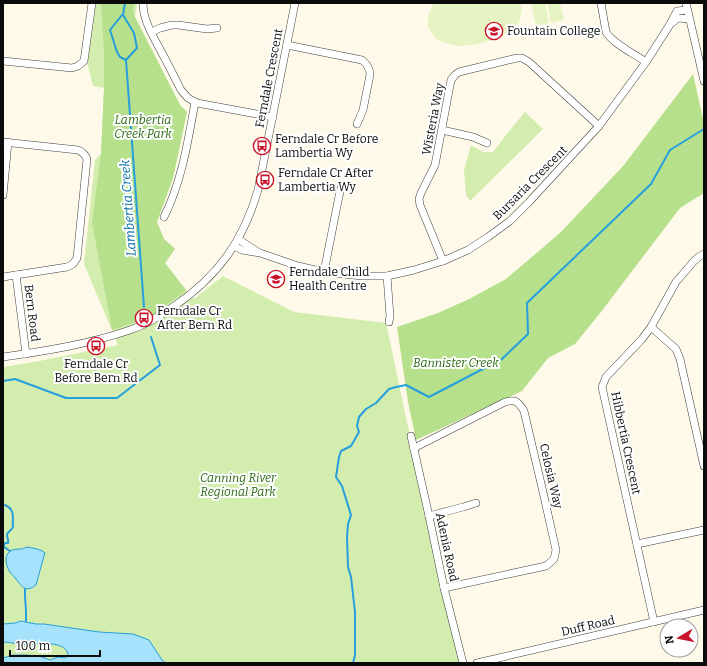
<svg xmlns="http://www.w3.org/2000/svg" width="707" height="666" viewBox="0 0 707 666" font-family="Bitter,serif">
<rect width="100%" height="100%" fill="#fff9e9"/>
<!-- green -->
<g fill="#d3edaf">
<path d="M96,3H137L135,17L180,105L187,112L173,178L157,222L164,239L175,249L165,263L186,290L194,299L223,276L294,312L386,323L411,441L461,663H3V367L34,362L118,345L84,264L95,160L101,154L104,88L93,86L87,62Z"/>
<path d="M525,112L543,129L470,201L466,195L464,170L471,145L483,152H493L506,135Z"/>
</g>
<!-- forest -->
<g fill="#b7e08c">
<path d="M101,3H134L133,12L135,17L180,105L187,112L173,178L157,222L164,239L175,249L165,263L186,290L153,316L112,330L92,222L101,154L104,88V53Z"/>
<path d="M693,74L704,123V193L680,208L601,312L575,344L548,358L522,391L416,440L408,402L397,327L438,313L469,299L506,279L560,233L624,165Z"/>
</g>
<!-- pitch -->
<g fill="#e5f4c2">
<path d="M434,3H520L522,9L519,23L510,31L497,39L477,44L462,46L452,45L437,40L428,27V15Z"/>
<path d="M531,3H545L549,23L536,26Z"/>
<path d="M547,3H560L564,20L551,23Z"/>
</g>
<!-- water -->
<g fill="#a7e2fd" stroke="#269fdc">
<path d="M27,547C32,548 41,549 45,553L44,556L36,585C26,593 22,587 16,579C14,576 12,575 10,572C6,566 4,557 9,552C15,547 21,551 27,547Z"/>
<path d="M21,621L36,624H44L99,632L133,634L149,640L162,660L166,663H3V658L13,655H26L39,656L50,660L58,657L65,658L68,656C68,643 47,643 37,644C34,644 31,645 28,645C19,645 12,642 3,642V624L15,623Z"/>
</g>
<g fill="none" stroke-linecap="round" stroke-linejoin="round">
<!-- stream -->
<g stroke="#269fdc" stroke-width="2">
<path d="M125,3L123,15L134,33L137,48L126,60"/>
<path d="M122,15L110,30L117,52L120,57L126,60"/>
<path d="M126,60L144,307"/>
<path d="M3,381L15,379L66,398H117L160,365L151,337"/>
<path d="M5,505C16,510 12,518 13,527C12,530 7,532 7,535C7,538 9,540 8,543H5L4,545V547L10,551"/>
<path d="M25,589V596L26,611V621"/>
<path d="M353,663L355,655V612L351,577L348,567L347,537L348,524L351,515L342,486L336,477L339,457L341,451L351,446L359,432L357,426L359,417L366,409L376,403L389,389L396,387L406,385L429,397L502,359L528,334L527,303L651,184L670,150L704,129"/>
</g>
<defs>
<g id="minor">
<path d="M143,3C143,21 154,38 162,53C169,66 175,78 181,90L188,98L197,103L273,117"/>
<path d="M601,3L606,32C613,44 635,54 646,62"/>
<path d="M686,3L704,81"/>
<path d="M672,23L678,18L689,19"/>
<path d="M152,32L160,28L172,25H178L207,29L217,28"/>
<path d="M287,45L362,60C367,64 370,68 370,75L363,110L357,124"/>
<path d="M3,61L72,68L78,66L84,61L92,3"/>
<path d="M442,130L473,137L487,143"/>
<path d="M3,142L78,150C83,152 85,154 87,159L77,258L73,264L67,267L3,277"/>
<path d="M3,195L8,142"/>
<path d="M164,217C182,181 188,141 195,102"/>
<path d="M238,239L258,252"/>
<path d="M234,246L242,250L260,253L298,266L324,272L362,276H387L414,270L443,261L468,250L488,237L510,221L529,202L599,126L646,62L669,26L677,11L687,10"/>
<path d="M443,261L420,205L419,199L421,193L435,165L451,80L455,75L459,72L517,58H522L529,62L599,126"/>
<path d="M324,272L339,196L342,184"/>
<path d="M16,275L26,354"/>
<path d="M387,276L390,316L389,322"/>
<path d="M651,327L676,349L680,359L704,466"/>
<path d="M3,357C46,351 89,344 130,330C145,325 160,316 173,307C217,277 243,242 258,190L295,3"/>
<path d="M411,436L429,516L444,588L463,663"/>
<path d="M414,449L418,446L505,402C515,399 518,401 524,411L543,492L556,550L554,559L546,566L444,588"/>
<path d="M429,516L463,507L476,503"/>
<path d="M637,544L704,530"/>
<path d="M654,622L602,387L606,377L642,339L651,327L676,282L694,261L700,256L704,254"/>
<path d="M477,663L704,610"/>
</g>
</defs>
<!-- minor casing -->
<use href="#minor" stroke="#3e3e3e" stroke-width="8"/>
<!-- minor -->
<use href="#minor" stroke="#fff" stroke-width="7"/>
</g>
<!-- icons -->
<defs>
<symbol id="school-ring" viewBox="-11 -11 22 22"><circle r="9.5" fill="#fff" stroke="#c91529" stroke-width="1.5"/><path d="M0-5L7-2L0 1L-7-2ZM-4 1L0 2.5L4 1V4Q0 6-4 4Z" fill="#c91529"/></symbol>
<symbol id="bus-ring" viewBox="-11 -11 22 22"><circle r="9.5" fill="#fff" stroke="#c91529" stroke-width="1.5"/><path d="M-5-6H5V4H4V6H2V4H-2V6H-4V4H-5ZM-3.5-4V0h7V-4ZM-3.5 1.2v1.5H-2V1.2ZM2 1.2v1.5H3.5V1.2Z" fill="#c91529"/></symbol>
</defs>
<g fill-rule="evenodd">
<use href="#school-ring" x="484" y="21" width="20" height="20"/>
<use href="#bus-ring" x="252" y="136" width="20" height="20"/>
<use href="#bus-ring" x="255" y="170" width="20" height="20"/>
<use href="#school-ring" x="266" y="269" width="20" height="20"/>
<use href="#bus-ring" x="134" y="308" width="20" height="20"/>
<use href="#bus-ring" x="86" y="336" width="20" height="20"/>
</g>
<g text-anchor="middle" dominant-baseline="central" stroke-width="4" stroke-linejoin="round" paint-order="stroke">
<!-- poi labels -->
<g font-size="12" fill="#0b0b0b" stroke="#fff" text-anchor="start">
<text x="507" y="31">Fountain College</text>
<text x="275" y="139">Ferndale Cr Before<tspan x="275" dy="14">Lambertia Wy</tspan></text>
<text x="278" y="173">Ferndale Cr After<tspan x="278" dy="14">Lambertia Wy</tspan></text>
<text x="289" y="272">Ferndale Child<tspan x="289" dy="14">Health Centre</tspan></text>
<text x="157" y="311">Ferndale Cr<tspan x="157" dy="14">After Bern Rd</tspan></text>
<text x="96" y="364" text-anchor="middle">Ferndale Cr<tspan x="96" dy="14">Before Bern Rd</tspan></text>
</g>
<!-- street labels -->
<g font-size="12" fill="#0b0b0b" stroke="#fff">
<text transform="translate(269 78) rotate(-79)">Ferndale Crescent</text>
<text transform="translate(433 119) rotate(-79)">Wisteria Way</text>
<text transform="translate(530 183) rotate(-45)">Bursaria Crescent</text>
<text transform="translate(32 313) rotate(83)">Bern Road</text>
<text transform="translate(626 443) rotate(78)">Hibbertia Crescent</text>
<text transform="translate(551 476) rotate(77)">Celosia Way</text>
<text transform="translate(447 547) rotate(78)">Adenia Road</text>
<text transform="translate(588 626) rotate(-13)">Duff Road</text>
</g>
<!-- park labels -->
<g font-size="12" font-style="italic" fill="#2c6915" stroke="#fff">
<text x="143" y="120">Lambertia<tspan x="143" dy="14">Creek Park</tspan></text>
<text x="456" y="363">Bannister Creek</text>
<text x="238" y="478">Canning River<tspan x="238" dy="14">Regional Park</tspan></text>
</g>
<!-- water labels -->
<g font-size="13" font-style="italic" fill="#086da9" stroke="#fff">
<text transform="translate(128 208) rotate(-94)">Lambertia Creek</text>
</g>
</g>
<!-- border -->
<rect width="707" height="666" fill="none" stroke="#0b0b0b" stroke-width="8"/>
<!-- north arrow -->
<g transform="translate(679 638) rotate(260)"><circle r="19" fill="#ffffff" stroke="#9d9d9d"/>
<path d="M0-3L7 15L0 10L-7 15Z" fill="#c91529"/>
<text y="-6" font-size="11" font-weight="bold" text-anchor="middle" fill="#0b0b0b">N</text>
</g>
<!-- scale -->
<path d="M10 650v6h90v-6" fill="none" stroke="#0b0b0b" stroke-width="2"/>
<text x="16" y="650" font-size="12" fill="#0b0b0b" stroke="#ffffff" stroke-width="3" paint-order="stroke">100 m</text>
</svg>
